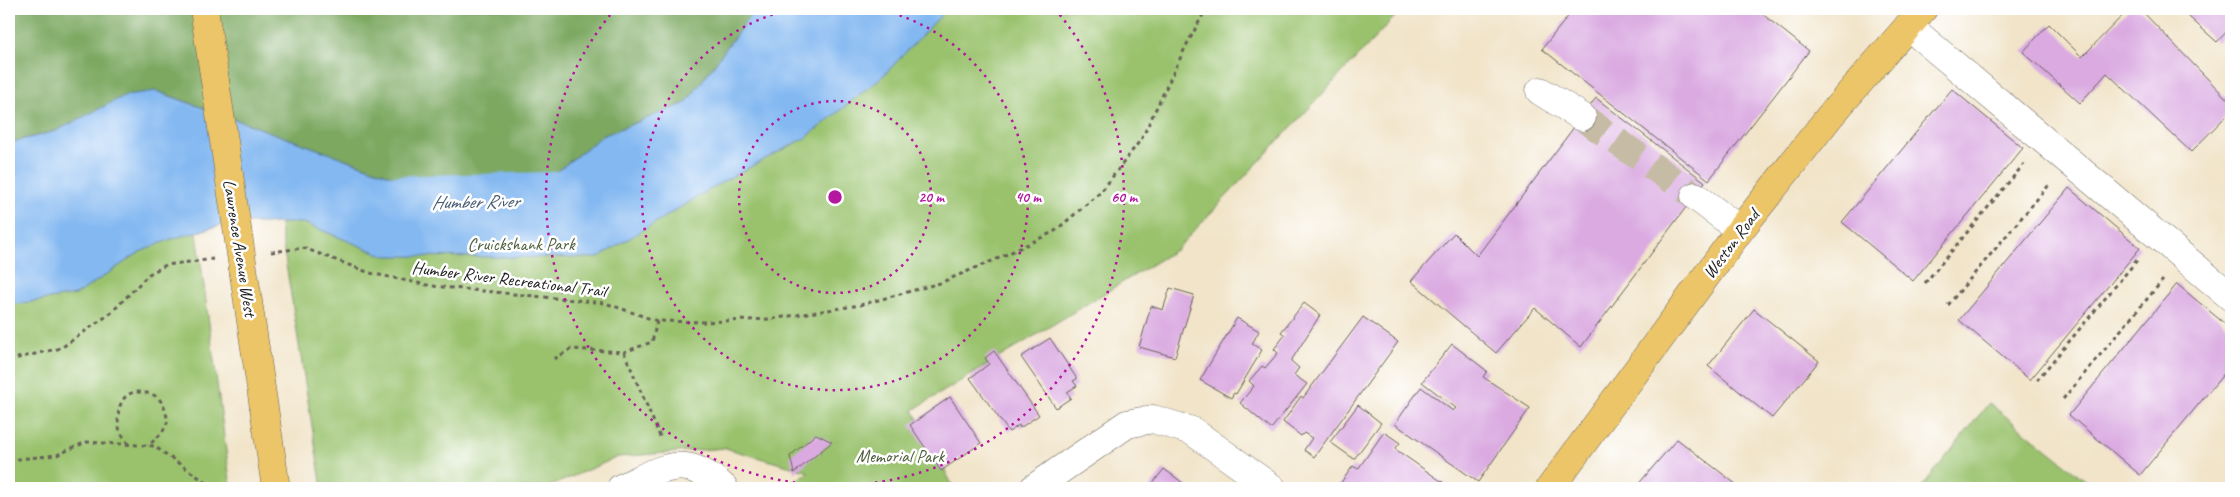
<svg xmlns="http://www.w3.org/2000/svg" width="2240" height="497" viewBox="0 0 2240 497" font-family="Caveat,sans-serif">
<rect width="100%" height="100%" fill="#fff"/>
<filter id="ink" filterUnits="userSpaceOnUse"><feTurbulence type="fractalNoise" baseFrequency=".02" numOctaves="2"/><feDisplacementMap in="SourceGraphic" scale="10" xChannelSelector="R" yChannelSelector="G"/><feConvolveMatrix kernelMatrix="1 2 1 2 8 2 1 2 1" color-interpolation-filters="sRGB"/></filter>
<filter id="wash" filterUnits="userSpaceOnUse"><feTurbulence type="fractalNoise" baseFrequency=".0096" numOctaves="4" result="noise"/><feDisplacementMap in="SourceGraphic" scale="20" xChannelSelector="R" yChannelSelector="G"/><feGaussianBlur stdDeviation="1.12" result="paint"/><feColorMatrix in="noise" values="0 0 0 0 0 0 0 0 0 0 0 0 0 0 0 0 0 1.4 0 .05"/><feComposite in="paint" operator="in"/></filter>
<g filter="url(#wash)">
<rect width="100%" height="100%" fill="#f1e4c9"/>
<!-- green -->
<g fill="#9ac26d" stroke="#5b6f44">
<path d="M9,9L177,84L231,488H9Z"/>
<path d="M245,9H1402L1177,249L913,410L954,488H784L809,472L725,448L618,457L546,488H322Z"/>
<path d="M1989,403L2095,488H1921Z"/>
</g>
<!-- forest -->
<path fill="#7ba860" stroke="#4c623e" d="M9,9H755L686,103L602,136L514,205L484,209L156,91L126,96L56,131L9,143Z"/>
<!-- water -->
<path fill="#83b8f1" stroke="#506a86" d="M755,9H947L884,75L807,137L724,181L597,258L385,256L304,223H229L171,239L140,252L76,295L9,305V143L56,131L126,95L156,91L484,209L514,205L602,136L686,103Z"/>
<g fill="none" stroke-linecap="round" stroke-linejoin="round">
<!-- river -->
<path stroke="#83b8f1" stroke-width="58" d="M385,205L555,201L596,193"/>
</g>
<g id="blocks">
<!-- building -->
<g fill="#daaae1">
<path d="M1574,9H1756L1809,51L1709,180L1542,49Z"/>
<path d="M2129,9H2140L2231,103V111L2191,152L2107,73L2080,103L2023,52L2049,24L2082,57Z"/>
<path d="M2180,9H2231V27L2217,42Z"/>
<path d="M1952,89L2023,148L1913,281L1842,222Z"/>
<path d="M1596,98L1705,182L1581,347L1535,308L1496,353L1411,281L1454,233L1477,256Z"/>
<path d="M2069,188L2140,248L2030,380L1959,320Z"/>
<path d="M2177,284L2231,329V365L2140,475L2069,415Z"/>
<path d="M1170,288L1194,295L1175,357L1139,347L1151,306L1163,310Z"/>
<path d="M1304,303L1320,315L1291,361L1299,368L1294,375L1307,384L1271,429L1240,403L1254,386L1249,381L1262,366L1265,368L1278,353L1274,349L1285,335L1281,332Z"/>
<path d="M1754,309L1819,361L1772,418L1708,366Z"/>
<path d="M1363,317L1398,342L1314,457L1304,450L1312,438L1304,433L1301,436L1283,422L1301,396L1303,398Z"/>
<path d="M1237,318L1259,331L1252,344L1262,350L1236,394L1234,393L1231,398L1200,380Z"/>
<path d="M1050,338L1077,379L1073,381L1077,386L1067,392L1071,398L1056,408L1021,357Z"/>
<path d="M1452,344L1487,371L1483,377L1530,408L1478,482L1395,424L1421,387L1453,411L1456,408L1422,382Z"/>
<path d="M994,351L1039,415L1020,428L1019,425L1009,432L970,378L989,364L985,358Z"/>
<path d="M950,397L981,443L941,471L910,425Z"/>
<path d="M1358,405L1381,423L1354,459L1330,442Z"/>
<path d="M1384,432L1400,443L1395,449L1448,486L1447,488H1337L1353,466L1358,469Z"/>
<path d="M816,434L832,442L794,473L790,456Z"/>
<path d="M1677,439L1741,488H1635Z"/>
<path d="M1164,469L1190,488H1149Z"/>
</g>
</g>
</g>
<g filter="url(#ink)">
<use href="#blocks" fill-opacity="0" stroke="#676259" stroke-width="1"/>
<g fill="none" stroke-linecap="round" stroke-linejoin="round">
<!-- minor-tunnel -->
<path stroke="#c6bca6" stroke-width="28" stroke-dasharray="28 14" stroke-linecap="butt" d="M1582,117L1695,196"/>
<defs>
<g id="minor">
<path d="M1908,26L2231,297"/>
<path d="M1540,91L1582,117"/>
<path d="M1695,196L1740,230"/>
<path d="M621,488C663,469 684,451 724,488"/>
<path d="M1034,488L1127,424L1153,419L1192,431L1272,488"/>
</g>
<g id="major">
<path d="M204,9L215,81"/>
<path d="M243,268L276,488"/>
<path d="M1550,488L1740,230L1830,116L1923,9"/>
</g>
</defs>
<!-- minor casing -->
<use href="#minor" stroke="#676259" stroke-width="29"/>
<!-- major casing -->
<use href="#major" stroke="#676259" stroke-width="29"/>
<!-- path -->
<g stroke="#676259" stroke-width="3" stroke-dasharray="4 4" stroke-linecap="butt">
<path d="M271,252L304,248L370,273L432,286L605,303L657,321L703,322L771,319L860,305L940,283L999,258L1055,231L1101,192L1142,138L1186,46L1206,9"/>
<path d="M1925,283L2024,164"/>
<path d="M1948,305L2049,185"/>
<path d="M624,352L661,439"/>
<path d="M554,359L571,349L624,352L652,342L657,321"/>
<path d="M9,360L61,348L111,313L149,274L166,265L213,259"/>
<path d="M2037,380L2138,259"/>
<path d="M2063,399L2163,280"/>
<path d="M128,444C126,440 122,435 120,431C115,416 119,391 139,392C145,393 152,393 157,397C164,402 166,414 168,421L162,433L148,446"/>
<path d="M9,460L57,455L86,442L154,446L214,488"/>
</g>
<!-- minor -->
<use href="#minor" stroke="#fff" stroke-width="28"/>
<!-- major -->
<use href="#major" stroke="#edc569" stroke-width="28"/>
<defs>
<path id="major-bridge" d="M215,81L243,268"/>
</defs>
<!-- major-bridge casing -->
<use href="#major-bridge" stroke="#676259" stroke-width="29" stroke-linecap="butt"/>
<!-- major-bridge -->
<use href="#major-bridge" stroke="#edc569" stroke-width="28"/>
</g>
</g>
<!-- distance rings -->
<g fill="none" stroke="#b5179e" stroke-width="2.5" stroke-dasharray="2.5 5">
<circle cx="835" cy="197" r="96"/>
<path d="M878 9A193 193 0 1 1 792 9"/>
<path d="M1055 9A289 289 0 1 1 615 9"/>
</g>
<g text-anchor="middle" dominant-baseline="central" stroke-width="5" stroke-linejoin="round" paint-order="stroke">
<!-- park labels -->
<g font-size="18" fill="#4e5e3c" stroke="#fff">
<text x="521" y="244">Cruickshank Park</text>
<text x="900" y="456">Memorial Park</text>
</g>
<!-- street labels -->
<g font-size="18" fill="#1c1c1c" stroke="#fff">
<text transform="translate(1731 244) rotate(-53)">Weston Road</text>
<text transform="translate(240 248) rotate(81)">Lawrence Avenue West</text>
<text transform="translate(509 279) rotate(7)">Humber River Recreational Trail</text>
</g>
<!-- water labels -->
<g font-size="19" font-style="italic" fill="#455a71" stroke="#fff">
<text transform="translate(475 202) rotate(-1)">Humber River</text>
</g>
</g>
<circle cx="835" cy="197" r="8" fill="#b5179e" stroke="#fff" stroke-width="2.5"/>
<g font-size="15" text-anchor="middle" font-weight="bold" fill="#b5179e" stroke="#fff" stroke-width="5" stroke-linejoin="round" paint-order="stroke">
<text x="931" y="202">20 m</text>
<text x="1028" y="202">40 m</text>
<text x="1124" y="202">60 m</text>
</g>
<!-- margin -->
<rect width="2240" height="497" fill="none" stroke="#fff" stroke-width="30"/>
</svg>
